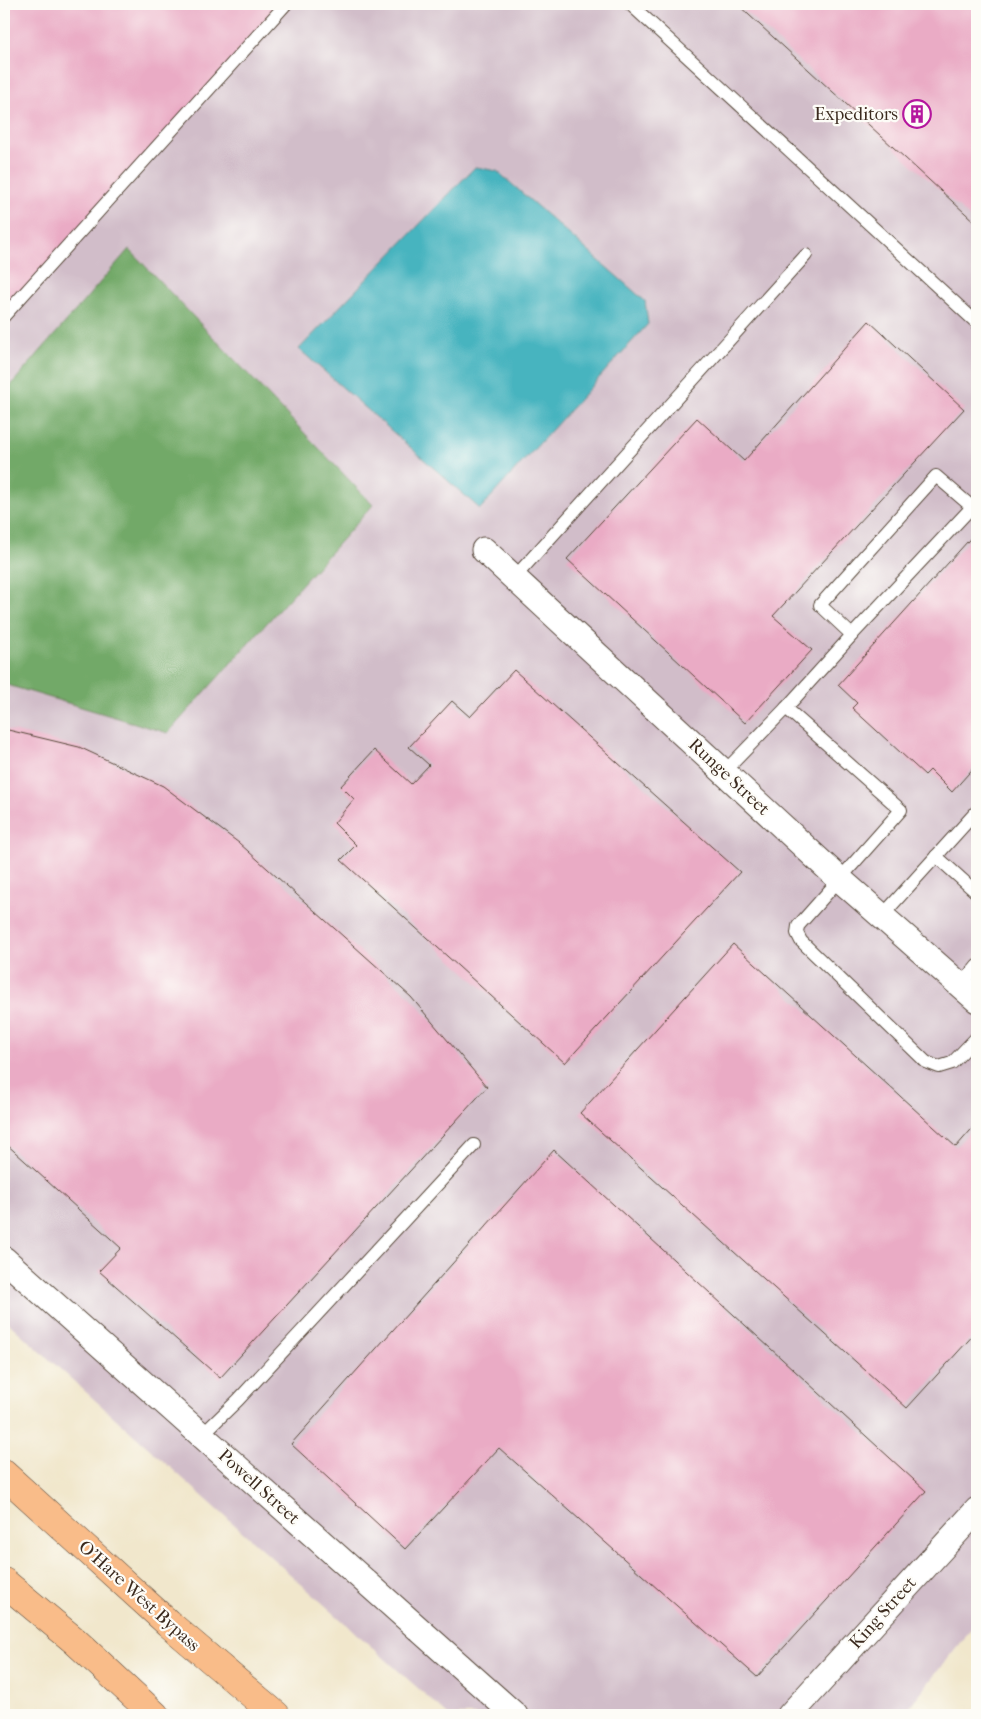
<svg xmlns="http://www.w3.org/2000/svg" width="981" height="1719" viewBox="0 0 981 1719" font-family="'IM FELL French Canon',serif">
<rect width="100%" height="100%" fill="#fdfcf7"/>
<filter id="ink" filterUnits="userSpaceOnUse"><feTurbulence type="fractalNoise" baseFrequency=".02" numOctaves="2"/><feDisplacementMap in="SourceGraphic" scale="10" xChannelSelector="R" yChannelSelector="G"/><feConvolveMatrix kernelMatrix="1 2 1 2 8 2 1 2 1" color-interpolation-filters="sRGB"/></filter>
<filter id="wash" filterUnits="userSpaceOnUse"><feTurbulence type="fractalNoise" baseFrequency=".0096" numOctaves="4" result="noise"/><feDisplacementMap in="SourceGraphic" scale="20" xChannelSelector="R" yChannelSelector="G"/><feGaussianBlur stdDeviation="1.12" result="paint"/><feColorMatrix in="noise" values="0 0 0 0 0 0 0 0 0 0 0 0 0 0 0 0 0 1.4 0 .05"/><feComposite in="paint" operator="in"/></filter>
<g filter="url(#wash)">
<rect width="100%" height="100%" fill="#f1e7cc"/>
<!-- industrial -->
<path fill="#d1bdc9" d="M4,4H977V1621L910,1706L905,1715H448L4,1319Z"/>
<!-- forest -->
<path fill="#72a967" stroke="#566a42" d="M129,249L373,505L168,733L4,684V393Z"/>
<!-- water -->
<path fill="#46b4bf" stroke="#406f6e" d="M475,167L497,171L645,301L648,324L480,509L299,349Z"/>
<g id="blocks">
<!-- building -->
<g fill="#eaabc5">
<path d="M4,4H285L4,314Z"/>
<path d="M737,4H977V224Z"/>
<path d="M869,321L964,409L773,616L812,650L745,723L567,559L697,418L744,461Z"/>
<path d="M977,531V764L952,792L930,770L925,775L852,708L857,703L838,685Z"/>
<path d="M514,670L740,872L565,1063L341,860L356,845L334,823L354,799L341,786L374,750L411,784L429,765L409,747L452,701L470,717Z"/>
<path d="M4,729L79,747L163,786L239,843L411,997L487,1087L220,1378L99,1271L121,1248L4,1142Z"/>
<path d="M733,944L956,1147L977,1123V1331L907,1408L580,1113Z"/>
<path d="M554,1150L926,1491L757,1677L499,1448L405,1549L291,1444Z"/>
</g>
</g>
</g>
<g filter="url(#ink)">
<use href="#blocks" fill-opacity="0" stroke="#564638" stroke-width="1"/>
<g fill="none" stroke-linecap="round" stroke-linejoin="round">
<defs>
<g id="lane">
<path d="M630,4L977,323"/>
<path d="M4,316L286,4"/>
<path d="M936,476L972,507L852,635L820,605Z"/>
<path d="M514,578L806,255"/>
<path d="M786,708L901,810L798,926L797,933L801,941L926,1062L939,1067L952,1063L977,1037"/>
<path d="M724,772L786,708L852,635"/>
<path d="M936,856L977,893"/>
<path d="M882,916L977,811"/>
<path d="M961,986L977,966"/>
<path d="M202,1435L238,1400L474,1145"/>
</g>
<g id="street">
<path d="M484,550L835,875L977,1000"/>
<path d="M4,1259L515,1715"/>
<path d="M790,1715L977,1510"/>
</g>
<g id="highway">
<path d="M4,1474L168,1623L276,1715"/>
<path d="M4,1582L75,1641L155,1715"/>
</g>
</defs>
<!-- lane casing -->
<use href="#lane" stroke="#564638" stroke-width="14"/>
<!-- street casing -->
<use href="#street" stroke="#564638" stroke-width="27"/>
<!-- highway casing -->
<use href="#highway" stroke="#564638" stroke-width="29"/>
<!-- lane -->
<use href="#lane" stroke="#fff" stroke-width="12"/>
<!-- street -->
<use href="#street" stroke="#fff" stroke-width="25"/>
<!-- highway -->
<use href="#highway" stroke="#f9bc89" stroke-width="28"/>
</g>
</g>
<!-- icons -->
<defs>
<symbol id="building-ring" viewBox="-11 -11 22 22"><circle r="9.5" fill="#fdfcf7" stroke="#b5179e" stroke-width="1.5"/><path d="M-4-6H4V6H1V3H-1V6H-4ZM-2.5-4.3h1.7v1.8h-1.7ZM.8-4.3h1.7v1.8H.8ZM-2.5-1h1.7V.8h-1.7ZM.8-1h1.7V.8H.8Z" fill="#b5179e"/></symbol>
</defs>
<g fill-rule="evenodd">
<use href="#building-ring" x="901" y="98" width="32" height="32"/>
</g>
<g text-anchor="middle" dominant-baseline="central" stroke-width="4.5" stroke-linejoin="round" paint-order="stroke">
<!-- poi labels -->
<g font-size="18" fill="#3b2a1e" stroke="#fdfcf7" text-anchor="end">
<text x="898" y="114">Expeditors</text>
</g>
<!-- street labels -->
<g font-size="18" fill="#3b2a1e" stroke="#fdfcf7">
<text transform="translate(729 777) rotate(43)">Runge Street</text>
<text transform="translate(259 1487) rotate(42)">Powell Street</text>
<text transform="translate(139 1596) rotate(42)">O'Hare West Bypass</text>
<text transform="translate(883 1613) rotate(-48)">King Street</text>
</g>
</g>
<!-- margin -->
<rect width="981" height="1719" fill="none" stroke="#fdfcf7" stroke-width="20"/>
</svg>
